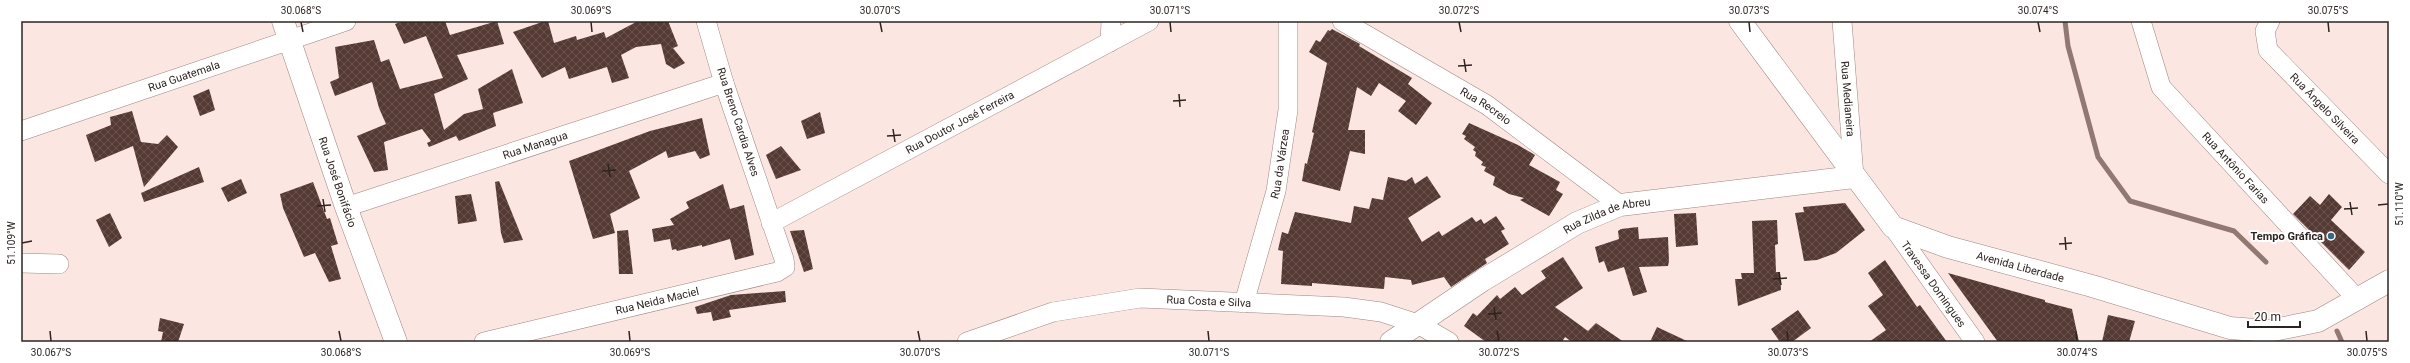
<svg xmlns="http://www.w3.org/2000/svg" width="2410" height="363" viewBox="0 0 2410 363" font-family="Roboto,sans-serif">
<defs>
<pattern id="building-cross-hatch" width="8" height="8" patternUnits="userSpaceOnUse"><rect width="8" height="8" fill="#553933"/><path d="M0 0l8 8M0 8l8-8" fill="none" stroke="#6a534f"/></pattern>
</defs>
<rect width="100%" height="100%" fill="#fbe6e1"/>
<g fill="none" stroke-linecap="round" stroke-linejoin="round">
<!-- stream -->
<g stroke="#927872" stroke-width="5">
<path d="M2065,21L2068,46L2098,157L2130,201L2234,231L2266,262"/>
<path d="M2337,331L2342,342"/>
</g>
</g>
<!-- building -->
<g fill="url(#building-cross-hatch)">
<path d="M403,21H445L450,35L497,21L504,44L457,55L468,79L434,94L444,130L464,114L483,109L478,89L512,69L523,103L493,113L496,126L459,141L456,136L429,147L427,143L431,141L422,129L384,142L388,170L374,172L357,136L386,124L379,108L372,82L335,96L330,82L339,78L335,47L374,40L381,62L389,59L400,89L443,78L426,36L404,44L395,24Z"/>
<path d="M545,21H548L554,43L576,36L577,40L604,32L606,38L638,21H668L678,46L673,48L685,63L674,69L666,64L661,44L636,47L621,55L629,78L612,83L607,67L569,79L565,67L542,78L513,32Z"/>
<path d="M1332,29L1360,44L1359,46L1412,78L1408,84L1432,103L1416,125L1398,111L1406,101L1379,83L1371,96L1357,87L1348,130H1365V154L1350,151L1340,191L1302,181L1305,163L1307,164L1314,133L1312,132L1327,63L1309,52L1316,40L1320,42L1328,30L1330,31Z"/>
<path d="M209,89L215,110L200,116L193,96Z"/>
<path d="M132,111L141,142L158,144L167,135L178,147L144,187L133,146L95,162L86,135L111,125L110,117Z"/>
<path d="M820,112L825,133L807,139L801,121Z"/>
<path d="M702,118L710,155L700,159L695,151L668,158L666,151L629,171L640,198L610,214L615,233L593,239L569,161L650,131Z"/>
<path d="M1469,123L1518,145L1535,155L1529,165L1560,182L1556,190L1563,194L1549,216L1520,200L1524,198L1509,194L1493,185L1495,177L1484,171L1486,167L1481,165L1483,162L1475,156L1476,152L1473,150L1475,147L1464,139L1466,136L1462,134Z"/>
<path d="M781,146L801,170L776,179L766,155Z"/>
<path d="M199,167L204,182L144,202L141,193Z"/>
<path d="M1427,176L1441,197L1408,218L1422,242L1439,231L1442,236L1472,217L1476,222L1481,219L1484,224L1496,216L1505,229L1501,231L1509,244L1485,259L1487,263L1451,287L1444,277L1412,285L1411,280L1385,277L1384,289L1312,283V286L1281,284L1283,251L1278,250L1282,232L1288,234L1295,212L1351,223L1354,206L1369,209L1372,198L1383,200L1388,177L1406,181L1412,177L1415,184Z"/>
<path d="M241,179L247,193L228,202L221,188Z"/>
<path d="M499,181L523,240L504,243L501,233L495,182Z"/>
<path d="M313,182L327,219L330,218L338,244L331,246L341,279L329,282L315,253L304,257L283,208L280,194Z"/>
<path d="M723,184L730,209L744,205L754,255L735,260L730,239L702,247V245L677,251L676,249L672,250L670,239L654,242L652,229L674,225L670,219L689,208L686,202Z"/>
<path d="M471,194L477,221L458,224L455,196Z"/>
<path d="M2329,194L2342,207L2331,220L2365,252L2349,270L2293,214L2310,196L2320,205Z"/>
<path d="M1845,203L1865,230L1836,253L1817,260L1804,261L1795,213L1804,212L1803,207Z"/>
<path d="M110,213L122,238L109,247L96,220Z"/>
<path d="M1696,213L1698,245L1676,247L1674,214Z"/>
<path d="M1777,220L1778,244L1775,245L1776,272H1780L1781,290L1738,306L1735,279H1742L1741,273H1754L1752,221Z"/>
<path d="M1638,227L1639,239L1668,237L1669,261L1668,266L1639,267L1647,292L1633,296L1624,267L1608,272L1604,261L1599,263L1595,247L1619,239L1618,231L1621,229Z"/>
<path d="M628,230L633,274H619L617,231Z"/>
<path d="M804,230L813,269L804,272L790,231Z"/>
<path d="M1563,257L1583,288L1555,307L1588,331L1596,323L1624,342H1572L1565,337L1562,342H1486L1464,326L1473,313L1477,316L1497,295L1500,299L1515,287L1522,295L1546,278L1541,271Z"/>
<path d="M1885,260L1917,307L1920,305L1947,342H1869L1886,330L1868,306L1883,295L1868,273Z"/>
<path d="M1948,273L2045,300V302L2072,309L2079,342H1998Z"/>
<path d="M785,291L786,302L729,310L731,317L713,321L711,312L697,314L695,307L731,295Z"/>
<path d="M1798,310L1811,328L1792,342H1780L1771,329Z"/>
<path d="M2108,315L2135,321L2129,342H2102Z"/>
<path d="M160,318L184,324L178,342H161L163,332L158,331Z"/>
<path d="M1657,327L1689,342H1650Z"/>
</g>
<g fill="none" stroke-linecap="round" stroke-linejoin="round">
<defs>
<g id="minor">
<path id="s1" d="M1342,21L1487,105L1620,205"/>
<path id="s2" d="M1842,21L1854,177"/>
<path id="s3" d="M2141,21L2161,87L2358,300"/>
<path id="s4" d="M2270,21L2265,31L2268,50L2389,174"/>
<path d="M1110,42L1111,21"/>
<path id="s5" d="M21,131L346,21"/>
<path id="s6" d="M346,207L724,83"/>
<path id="s7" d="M771,223L1149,21"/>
<path id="s8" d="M1893,227L1975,342"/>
<path d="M21,263L59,264"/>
<path id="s9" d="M1244,303L1276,191L1288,110V21"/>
<path id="s10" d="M484,342L777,272L785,267L784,259L724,83L706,21"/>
<path id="s11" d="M967,342L1053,312L1140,298L1344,307L1381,312L1418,324L1449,342"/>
</g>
<g id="tertiary">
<path id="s12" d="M283,21L346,207L396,342"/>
<path id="s13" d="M1391,342L1483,280L1577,223L1620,205L1854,177"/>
</g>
<g id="secondary">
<path id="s14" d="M1740,21L1893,227L1948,247L2092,286L2230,328L2269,331L2318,321L2389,281"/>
</g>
</defs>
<!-- minor casing -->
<use href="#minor" stroke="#9e8681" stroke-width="20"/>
<!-- tertiary casing -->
<use href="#tertiary" stroke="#9e8681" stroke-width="23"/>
<!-- secondary casing -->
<use href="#secondary" stroke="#9e8681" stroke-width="23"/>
<!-- minor -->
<use href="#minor" stroke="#fff" stroke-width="19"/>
<!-- tertiary -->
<use href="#tertiary" stroke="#fff" stroke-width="22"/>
<!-- secondary -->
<use href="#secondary" stroke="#fff" stroke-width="22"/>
</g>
<!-- ticks -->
<path fill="none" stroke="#2d2422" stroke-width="1.5" d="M301,22L303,32M591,22L592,32M880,22L882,32M1170,22L1171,32M1459,22L1461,32M1749,22L1750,32M2038,22L2040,32M2328,22L2329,32M1464,59L1466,72M1458,66L1472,65M1179,94L1180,107M1173,101L1186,100M893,129L895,142M887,136L901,135M608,164L610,177M602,171L616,170M323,199L325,212M2350,202L2352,215M2378,205L2388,204M317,206L331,205M2344,209L2358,208M2065,237L2066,250M22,243L32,241M2059,244L2072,243M1779,272L1781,285M1773,279L1787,278M1494,307L1496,320M1488,314L1502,313M50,331L51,341M339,331L341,341M629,331L630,341M918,331L920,341M1208,331L1209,341M1497,331L1499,341M1787,331L1788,341M2076,331L2077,341M2366,331L2367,341"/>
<!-- markers -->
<circle fill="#326883" stroke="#fff" stroke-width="1.5" cx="2331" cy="236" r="4"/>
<g text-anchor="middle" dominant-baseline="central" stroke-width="4" stroke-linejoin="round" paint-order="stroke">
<!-- street labels -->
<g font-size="11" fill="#2d2422" stroke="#fff">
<text stroke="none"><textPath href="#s5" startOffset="172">Rua Guatemala</textPath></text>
<text stroke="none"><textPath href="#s2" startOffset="78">Rua Medianeira</textPath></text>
<text stroke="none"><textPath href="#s1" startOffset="167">Rua Recreio</textPath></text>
<text stroke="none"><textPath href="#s4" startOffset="112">Rua Ângelo Silveira</textPath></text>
<text transform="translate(738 122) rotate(72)">Rua Breno Cardia Alves</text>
<text stroke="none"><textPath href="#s7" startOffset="214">Rua Doutor José Ferreira</textPath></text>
<text stroke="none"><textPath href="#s6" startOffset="199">Rua Managua</textPath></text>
<text stroke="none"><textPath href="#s9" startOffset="144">Rua da Várzea</textPath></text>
<text stroke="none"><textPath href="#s3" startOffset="179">Rua Antônio Farias</textPath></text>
<text stroke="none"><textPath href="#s12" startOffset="170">Rua José Bonifácio</textPath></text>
<text stroke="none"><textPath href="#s13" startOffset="252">Rua Zilda de Abreu</textPath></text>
<text stroke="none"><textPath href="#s14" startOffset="390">Avenida Liberdade</textPath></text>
<text stroke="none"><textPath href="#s8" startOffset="70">Travessa Domingues</textPath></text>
<text stroke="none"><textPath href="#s10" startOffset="178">Rua Neida Maciel</textPath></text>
<text stroke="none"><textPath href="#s11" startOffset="248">Rua Costa e Silva</textPath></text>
</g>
<!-- poi labels -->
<g font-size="11" font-weight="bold" fill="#2d2422" stroke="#fff" text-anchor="end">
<text x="2323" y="236">Tempo Gráfica</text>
</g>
</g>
<!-- border -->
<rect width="2410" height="363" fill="none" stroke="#ffffff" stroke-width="44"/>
<!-- scale -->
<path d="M2248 321v6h52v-6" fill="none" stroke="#2d2422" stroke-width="2"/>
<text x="2254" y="321" font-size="12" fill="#2d2422" stroke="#ffffff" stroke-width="3" paint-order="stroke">20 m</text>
<rect x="22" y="22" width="2366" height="319" fill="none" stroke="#2d2422" stroke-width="1.5"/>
<g font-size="10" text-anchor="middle" fill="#2d2422">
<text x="301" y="14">30.068°S</text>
<text x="591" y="14">30.069°S</text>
<text x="880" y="14">30.070°S</text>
<text x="1170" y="14">30.071°S</text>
<text x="1459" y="14">30.072°S</text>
<text x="1749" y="14">30.073°S</text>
<text x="2038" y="14">30.074°S</text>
<text x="2328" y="14">30.075°S</text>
<text transform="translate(2399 204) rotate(-90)" y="4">51.110°W</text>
<text transform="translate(11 243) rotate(-90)" y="4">51.109°W</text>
<text x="51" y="356">30.067°S</text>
<text x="341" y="356">30.068°S</text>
<text x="630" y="356">30.069°S</text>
<text x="920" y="356">30.070°S</text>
<text x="1209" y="356">30.071°S</text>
<text x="1499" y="356">30.072°S</text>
<text x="1788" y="356">30.073°S</text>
<text x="2077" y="356">30.074°S</text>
<text x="2367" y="356">30.075°S</text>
</g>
</svg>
